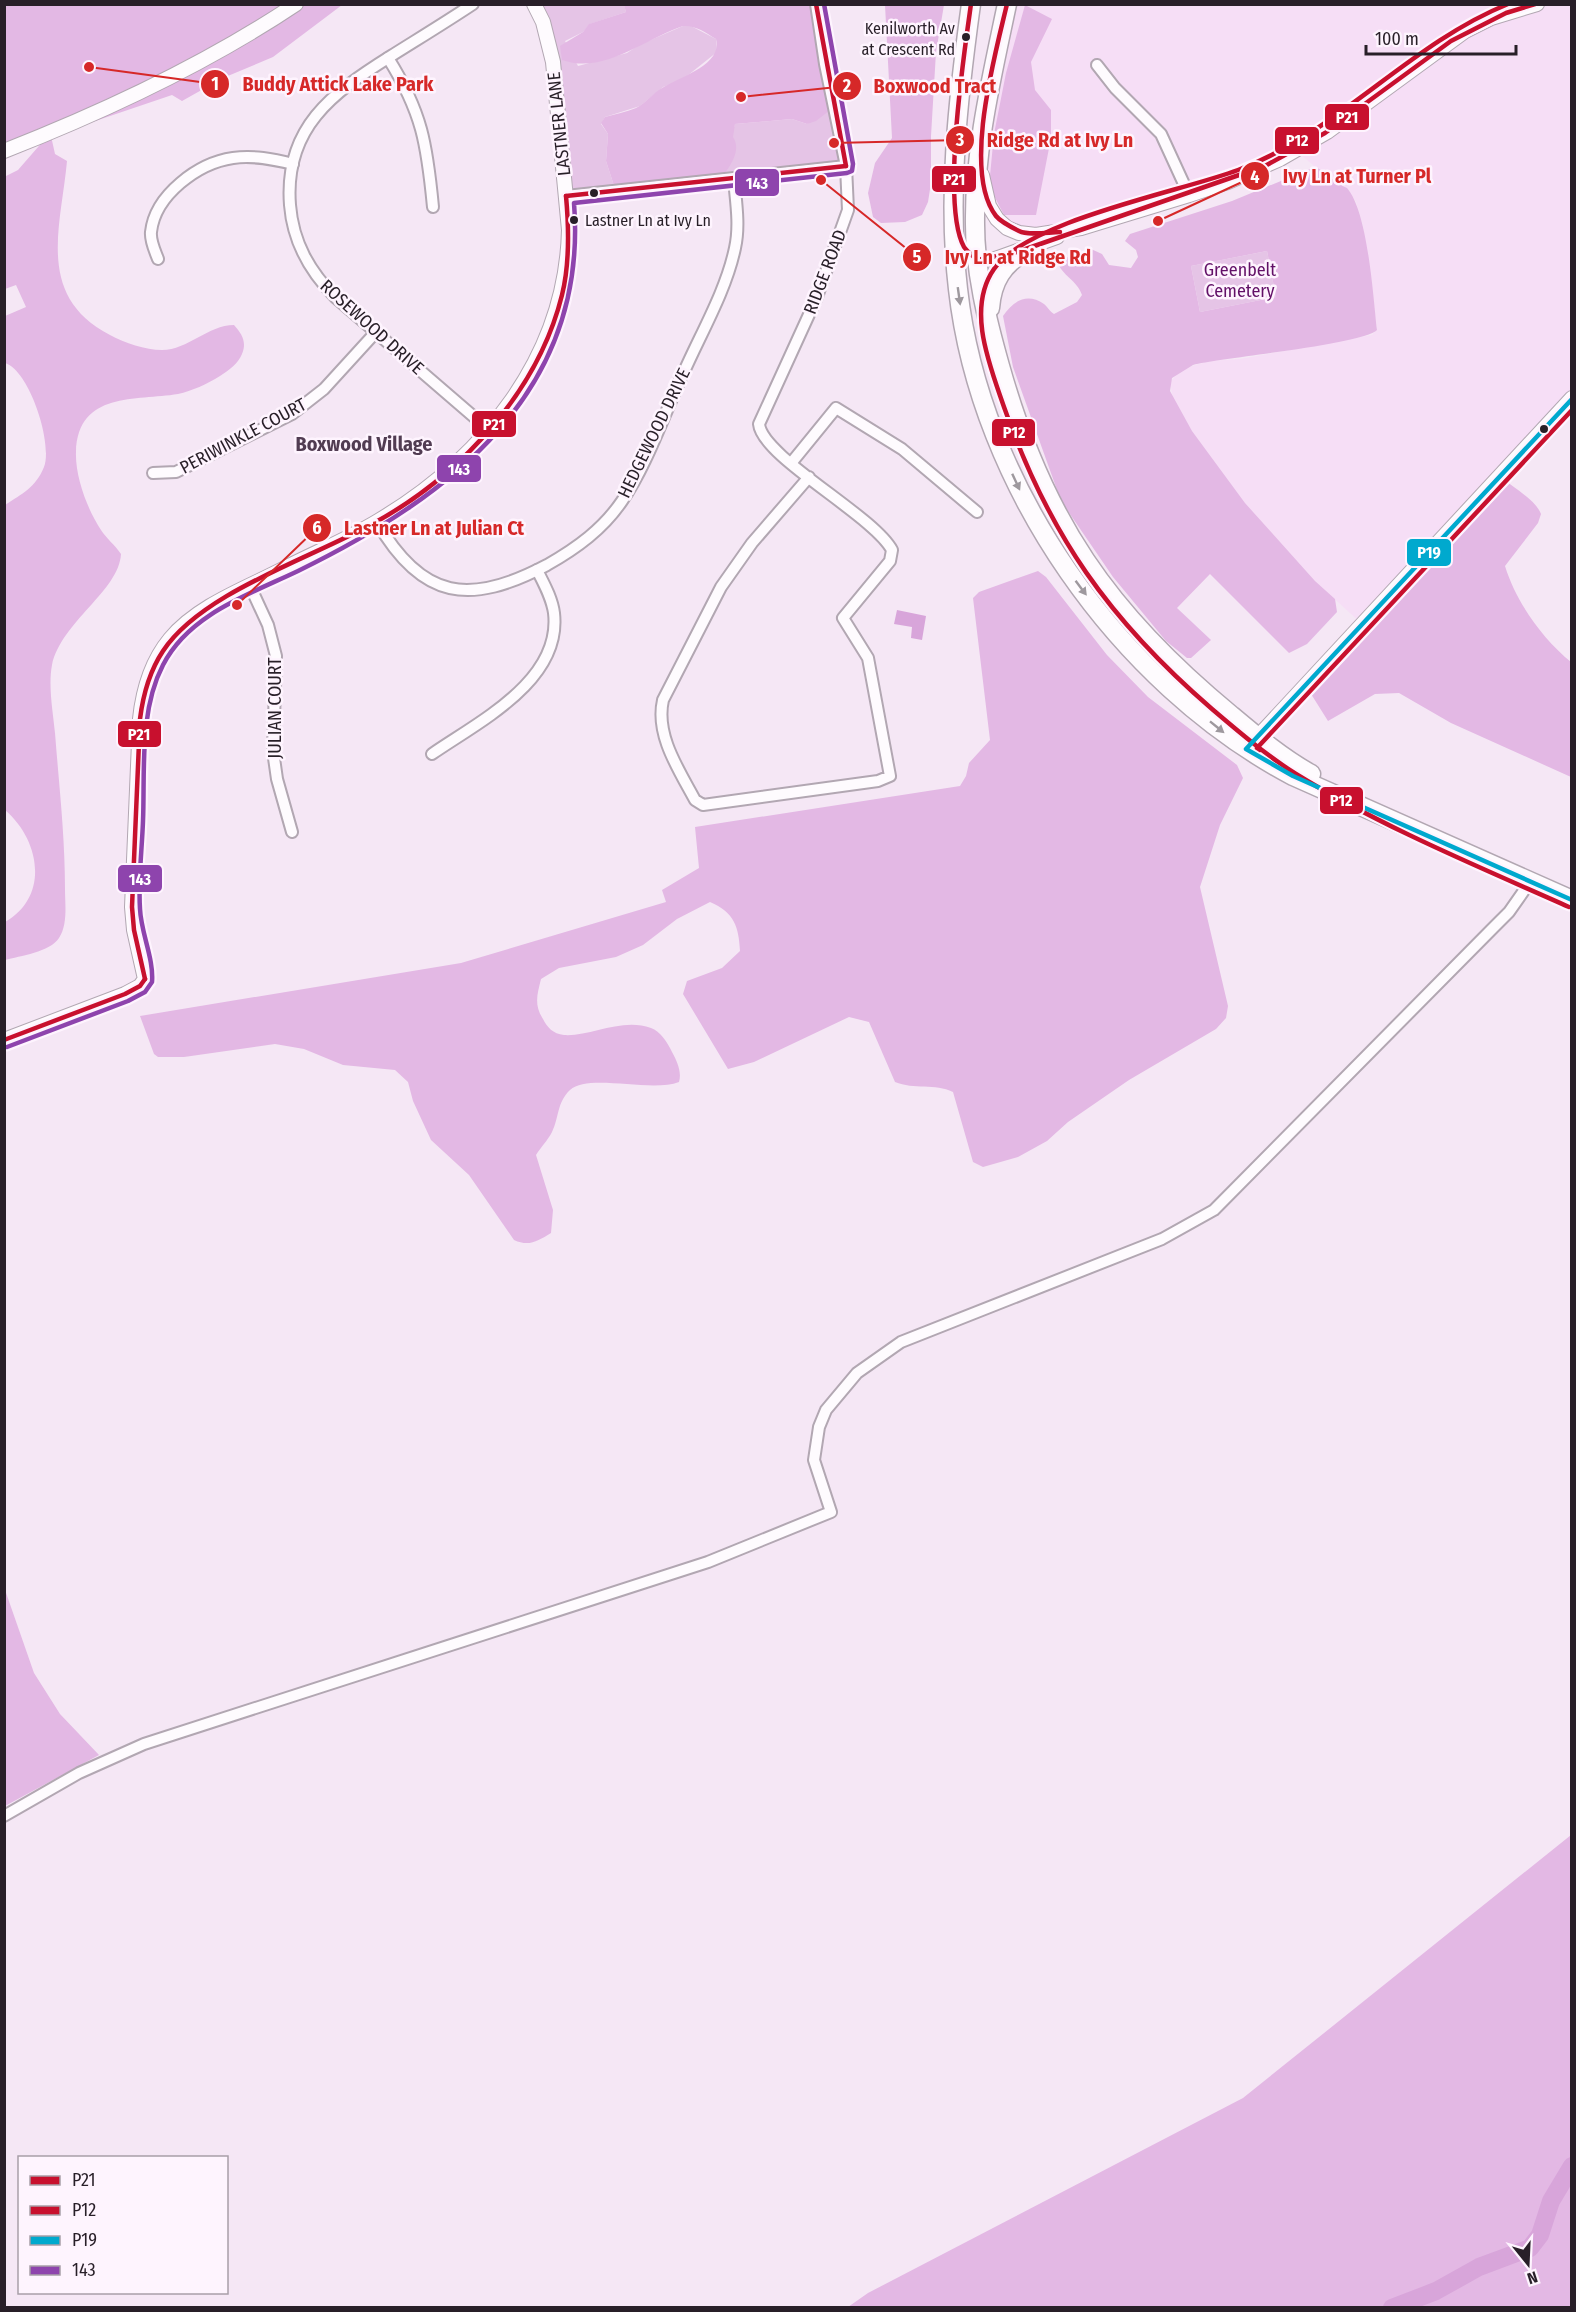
<svg xmlns="http://www.w3.org/2000/svg" width="1576" height="2312" viewBox="0 0 1576 2312" font-family="'Fira Sans Condensed',sans-serif">
<rect width="100%" height="100%" fill="#f5e7f5"/>
<!-- built -->
<path fill="#f6def6" d="M1007,5H1571V398L1363,625L1315,581L1245,503L1192,431L1173,399L1170,382L1182,369L1209,361L1240,359L1372,335L1377,329L1363,226L1356,202L1347,188L1336,184L1296,151L1265,167L1036,235L997,219L980,161Z"/>
<!-- green -->
<g fill="#e5c4e6">
<path d="M624,4L626,12L590,24L583,32L565,41L578,66L627,53L639,45L683,26H691L716,39L717,52L682,80L663,87L640,106L605,117L601,124L608,134L606,161L616,192L566,196L553,62L534,5Z"/>
<path d="M834,107L846,166L718,182L735,124L792,119L807,124Z"/>
<path d="M1267,251L1276,297L1200,312L1191,266Z"/>
</g>
<!-- forest -->
<g fill="#e3b8e4" fill-rule="evenodd">
<path d="M5,5H342L273,57L223,78L182,101L172,95L51,136L55,154L67,161C61,227 35,296 110,335C125,343 145,350 162,350C188,350 208,325 234,325C242,334 247,342 242,354C238,364 229,370 220,376C207,384 192,391 178,394C136,401 78,391 76,452C75,476 87,509 101,530C106,538 115,545 121,554C119,591 61,622 52,665C48,686 53,712 55,733C59,785 65,836 65,889C65,904 68,924 59,938C50,952 20,956 5,960V922C50,896 40,840 5,810V505C22,494 36,487 44,467C53,444 30,371 5,363V316L26,307L16,285L5,289L4,177L18,170L45,139L5,152Z"/>
<path d="M624,5H816L834,107L816,121L807,124L792,119L735,124L733,137C743,152 727,170 718,182L616,192L606,161L608,134L601,123L605,117C615,114 626,112 636,108C646,103 653,93 662,88C679,77 723,65 716,39C705,32 695,25 683,26C644,39 604,75 562,60L560,46L583,32L589,24L626,12Z"/>
<path d="M885,5H944L936,52L931,136V183L928,202L922,215L905,222L881,223L873,217L868,193L875,163L892,138Z"/>
<path d="M1025,5L1052,19L1031,62L1035,90L1051,110V138L1036,215H1004L989,186L994,134L1006,73Z"/>
<path d="M1315,167C1328,172 1333,183 1347,188C1368,212 1373,296 1377,330C1365,344 1220,358 1193,365L1172,378L1170,391L1192,431L1245,503L1315,581L1335,599L1337,612L1307,644L1289,653L1210,574L1177,608L1211,640L1191,658H1187L1166,641L1113,577L1061,501L1013,367L1003,316C1013,301 1027,292 1044,304C1048,307 1049,311 1054,314L1077,302L1082,295C1077,280 1062,276 1057,261L1091,249L1102,254L1109,265L1131,268L1138,257L1136,250L1125,241L1130,234L1232,201ZM1267,251L1276,297L1200,312L1191,266Z"/>
<path d="M1500,476C1512,487 1536,500 1541,514L1538,523L1505,566C1516,602 1542,638 1571,662V777L1451,723L1399,693L1375,694L1328,721L1306,686Z"/>
<path d="M1038,571L1046,577L1107,655L1148,697L1237,765L1243,778L1220,825L1200,887L1228,1006L1226,1018L1216,1029L1129,1080L1068,1122L1047,1141L1018,1157L983,1167L973,1162L953,1092C935,1083 914,1090 895,1082L869,1022L849,1017L754,1062L728,1069L683,994L687,981L722,968L740,951C739,927 734,912 710,902L677,919L643,945L616,957L559,968L541,979C537,995 534,1005 543,1019C547,1027 553,1034 564,1035C589,1037 622,1017 651,1028C660,1031 668,1043 672,1052C677,1061 682,1072 679,1082C651,1093 589,1073 570,1090C557,1102 559,1118 552,1132C548,1140 541,1147 536,1155L553,1210L551,1233C538,1241 529,1247 514,1240L469,1175L431,1140L413,1101L408,1082L395,1070L343,1065L304,1049L275,1044L184,1057H158L154,1054L140,1016L461,963L666,902L662,890L699,868L695,827L960,786L966,776L969,763L990,740L973,598L979,592Z"/>
<path d="M4,1587L34,1673L60,1714L99,1755L5,1806Z"/>
<path d="M1571,1835V2307H848L868,2293L1243,2098Z"/>
</g>
<!-- water -->
<path fill="#d8a5da" d="M897,610L926,616L922,640L911,638L912,627L894,624Z"/>
<g fill="none" stroke-linecap="round" stroke-linejoin="round">
<!-- river -->
<path stroke="#d8a5da" stroke-width="18" d="M1392,2308L1436,2291L1479,2267L1530,2248L1540,2235L1551,2201L1572,2166"/>
<defs>
<g id="minor">
<path d="M473,4C446,22 418,39 391,56C332,93 284,128 290,205C293,243 310,272 336,298L488,429"/>
<path d="M388,58C422,112 427,144 433,207"/>
<path d="M1097,65L1115,88L1161,134L1189,195"/>
<path d="M566,196L846,166"/>
<path d="M158,259C155,251 150,241 151,232C155,195 198,163 233,158C253,155 273,159 293,164"/>
<path d="M792,462L836,408L902,449L977,512"/>
<path d="M153,473L176,472L292,414L324,389L376,332"/>
<path d="M809,477L752,543L721,587L663,700C655,735 679,770 695,800L703,805L878,781L890,776L868,658L843,618L890,561L892,550C873,515 762,457 759,424L817,297L848,210L846,166L825,64L816,4"/>
<path d="M377,522C422,600 470,606 547,565C577,548 603,529 622,501C647,465 664,414 683,374C701,333 726,291 735,248C740,226 736,202 734,180"/>
<path d="M250,586L268,625L276,656L273,751L277,779L292,832"/>
<path d="M432,754C478,722 562,681 554,613C552,598 544,584 537,570"/>
<path d="M4,1816L79,1773L144,1744L708,1562L831,1512L814,1460L819,1427L826,1410L857,1373L901,1342L1162,1239L1214,1210L1493,928L1509,912L1530,882"/>
</g>
<g id="tertiary">
<path d="M4,151C106,111 205,65 296,4"/>
<path d="M982,175L989,206L997,219L1007,228L1019,233L1036,235L1081,228L1189,195L1228,182L1280,159L1327,132L1465,31L1491,18L1537,4"/>
<path d="M977,260L995,259L1057,237"/>
<path d="M1253,742L1572,398"/>
<path d="M4,1040L125,994L140,986L145,979L134,930L132,907L140,719C143,690 151,662 170,639C199,604 250,587 289,566C319,551 350,538 378,521C484,458 566,357 569,230L553,62L543,22L534,4"/>
</g>
<g id="primary">
<path d="M971,4C958,98 947,195 958,289C980,486 1119,684 1293,776L1572,900"/>
<path d="M1007,4C992,76 974,150 975,224C975,272 987,320 1000,366C1043,520 1108,614 1231,715C1256,736 1282,758 1311,774"/>
<path d="M990,308C992,281 1003,264 1027,250"/>
</g>
</defs>
<!-- minor casing -->
<use href="#minor" stroke="#b2a7b2" stroke-width="14"/>
<!-- tertiary casing -->
<use href="#tertiary" stroke="#b2a7b2" stroke-width="16"/>
<!-- primary casing -->
<use href="#primary" stroke="#b2a7b2" stroke-width="21"/>
<!-- minor -->
<use href="#minor" stroke="#fefbfe" stroke-width="10"/>
<!-- tertiary -->
<use href="#tertiary" stroke="#fefbfe" stroke-width="14"/>
<!-- primary -->
<use href="#primary" stroke="#fefbfe" stroke-width="18"/>
<defs>
<g id="bus-1">
<path d="M816,4L846,166"/>
<path d="M971,4C964,54 941,205 964,247C967,251 973,256 977,260L1017,252L1265,166L1325,133L1451,41L1506,13L1535,4"/>
<path d="M1007,4C995,55 962,172 996,216C1000,221 1013,228 1019,231C1029,236 1049,232 1060,232"/>
<path d="M566,196L846,166"/>
<path d="M145,979L134,930L132,907L140,719C143,695 149,672 163,651C202,592 312,558 374,523C460,476 538,392 562,295C570,263 569,229 566,196"/>
<path d="M4,1040L125,994L140,986L145,979"/>
</g>
<g id="bus-2">
<path d="M1508,4C1409,44 1339,132 1238,170C1180,192 1028,220 994,269C966,309 990,366 1004,407C1049,535 1109,620 1212,709C1239,732 1266,755 1296,774C1382,827 1477,866 1569,907"/>
<path d="M1260,750L1257,748L1572,410"/>
</g>
<path id="bus-3" d="M1572,399L1246,749L1293,776L1572,900"/>
<path id="bus-4" d="M7,1047L128,1001L145,992L152,982C154,959 141,933 140,909C138,880 142,850 143,821C145,771 139,711 163,665C189,614 250,594 298,571C451,496 589,392 574,203L847,173L852,171L853,164L824,4"/>
</defs>
<!-- bus-1 casing -->
<use href="#bus-1" stroke="#fef4fe" stroke-width="9"/>
<!-- bus-2 casing -->
<use href="#bus-2" stroke="#fef4fe" stroke-width="9"/>
<!-- bus-3 casing -->
<use href="#bus-3" stroke="#fef4fe" stroke-width="9"/>
<!-- bus-4 casing -->
<use href="#bus-4" stroke="#fef4fe" stroke-width="9"/>
<!-- bus-1 -->
<use href="#bus-1" stroke="#c8102e" stroke-width="4.5"/>
<!-- bus-2 -->
<use href="#bus-2" stroke="#c8102e" stroke-width="4.5"/>
<!-- bus-3 -->
<use href="#bus-3" stroke="#00a9ce" stroke-width="4.5"/>
<!-- bus-4 -->
<use href="#bus-4" stroke="#8e44ad" stroke-width="4.5"/>
</g>
<!-- one-way arrows -->
<defs><path id="oneway-solid" d="M-6-.8H1V-3.2L6.5 0L1 3.2V.8H-6Z" transform="scale(1.5)"/></defs>
<g fill="#9e989e">
<use href="#oneway-solid" transform="translate(959 296) rotate(82)"/>
<use href="#oneway-solid" transform="translate(1016 482) rotate(65)"/>
<use href="#oneway-solid" transform="translate(1081 588) rotate(53)"/>
<use href="#oneway-solid" transform="translate(1217 727) rotate(39)"/>
</g>
<!-- markers -->
<g fill="#281f28" stroke="#fef4fe" stroke-width="2">
<circle cx="966" cy="37" r="5"/>
<circle cx="594" cy="193" r="5"/>
<circle cx="574" cy="220" r="5"/>
<circle cx="1544" cy="429" r="5"/>
</g>
<g text-anchor="middle" dominant-baseline="central" stroke-width="5" stroke-linejoin="round" paint-order="stroke">
<!-- bus labels -->
<g font-size="16" fill="#281f28" stroke="#fef4fe" text-anchor="end">
<text x="955" y="28">Kenilworth Av<tspan x="955" dy="21">at Crescent Rd</tspan></text>
<text x="585" y="220" text-anchor="start">Lastner Ln at Ivy Ln</text>
</g>
<!-- street labels -->
<g font-size="18" fill="#281f28" stroke="#fef4fe">
<text transform="translate(559 124) rotate(-96)">LASTNER LANE</text>
<text transform="translate(825 272) rotate(-69)">RIDGE ROAD</text>
<text transform="translate(372 327) rotate(42)">ROSEWOOD DRIVE</text>
<text transform="translate(654 433) rotate(-64)">HEDGEWOOD DRIVE</text>
<text transform="translate(243 436) rotate(-28)">PERIWINKLE COURT</text>
<text transform="translate(275 708) rotate(-90)">JULIAN COURT</text>
</g>
<!-- park labels -->
<g font-size="18" fill="#621067" stroke="#fef4fe">
<text x="1240" y="270">Greenbelt<tspan x="1240" dy="21">Cemetery</tspan></text>
</g>
<!-- neighbourhood labels -->
<g font-size="20" font-weight="bold" fill="#513c52" stroke="#fef4fe">
<text x="364" y="444">Boxwood Village</text>
</g>
</g>
<!-- callouts -->
<path fill="none" stroke="#d62828" stroke-width="2" d="M89 67L215 84M741 97L847 86M834 143L960 140M1158 221L1255 176M821 180L917 257M237 605L317 528"/>
<g fill="#d62828" stroke="#fef4fe" stroke-width="2">
<circle cx="89" cy="67" r="6"/>
<circle cx="741" cy="97" r="6"/>
<circle cx="834" cy="143" r="6"/>
<circle cx="1158" cy="221" r="6"/>
<circle cx="821" cy="180" r="6"/>
<circle cx="237" cy="605" r="6"/>
<circle cx="215" cy="84" r="15"/>
<circle cx="847" cy="86" r="15"/>
<circle cx="960" cy="140" r="15"/>
<circle cx="1255" cy="176" r="15"/>
<circle cx="917" cy="257" r="15"/>
<circle cx="317" cy="528" r="15"/>
</g>
<g font-size="18" text-anchor="middle" font-weight="bold" fill="#fff">
<text x="215" y="90">1</text>
<text x="847" y="92">2</text>
<text x="960" y="146">3</text>
<text x="1255" y="183">4</text>
<text x="917" y="263">5</text>
<text x="317" y="534">6</text>
</g>
<g font-size="20" text-anchor="middle" font-weight="bold" fill="#d62828" stroke="#fef4fe" stroke-width="5" stroke-linejoin="round" paint-order="stroke">
<text x="338" y="91">Buddy Attick Lake Park</text>
<text x="935" y="93">Boxwood Tract</text>
<text x="1060" y="147">Ridge Rd at Ivy Ln</text>
<text x="1357" y="183">Ivy Ln at Turner Pl</text>
<text x="1018" y="264">Ivy Ln at Ridge Rd</text>
<text x="434" y="535">Lastner Ln at Julian Ct</text>
</g>
<g stroke="#fef4fe" stroke-width="2">
<rect x="1324" y="103" width="46" height="28" rx="6" fill="#c8102e"/>
<rect x="1274" y="126" width="46" height="29" rx="6" fill="#c8102e"/>
<rect x="931" y="165" width="46" height="28" rx="6" fill="#c8102e"/>
<rect x="734" y="168" width="46" height="29" rx="6" fill="#8e44ad"/>
<rect x="471" y="410" width="46" height="28" rx="6" fill="#c8102e"/>
<rect x="991" y="418" width="45" height="29" rx="6" fill="#c8102e"/>
<rect x="436" y="454" width="46" height="29" rx="6" fill="#8e44ad"/>
<rect x="1406" y="538" width="46" height="29" rx="6" fill="#00a9ce"/>
<rect x="117" y="720" width="45" height="28" rx="6" fill="#c8102e"/>
<rect x="1319" y="786" width="45" height="29" rx="6" fill="#c8102e"/>
<rect x="117" y="864" width="46" height="29" rx="6" fill="#8e44ad"/>
</g>
<g font-size="16" text-anchor="middle" font-weight="bold" fill="#fff">
<text x="1347" y="123">P21</text>
<text x="1297" y="146">P12</text>
<text x="954" y="185">P21</text>
<text x="757" y="189">143</text>
<text x="494" y="430">P21</text>
<text x="1014" y="438">P12</text>
<text x="459" y="475">143</text>
<text x="1429" y="558">P19</text>
<text x="139" y="740">P21</text>
<text x="1341" y="806">P12</text>
<text x="140" y="885">143</text>
</g>
<!-- border -->
<rect width="1576" height="2312" fill="none" stroke="#281f28" stroke-width="12"/>
<!-- legend -->
<rect x="18" y="2156" width="210" height="138" fill="#fef4fe" stroke="#a89fa8" stroke-width="1.5"/>
<rect x="30" y="2176" width="30" height="9" fill="#c8102e" stroke="#a89fa8" stroke-width="1.5"/>
<text x="72" y="2186" font-size="18" fill="#281f28">P21</text>
<rect x="30" y="2206" width="30" height="9" fill="#c8102e" stroke="#a89fa8" stroke-width="1.5"/>
<text x="72" y="2216" font-size="18" fill="#281f28">P12</text>
<rect x="30" y="2236" width="30" height="9" fill="#00a9ce" stroke="#a89fa8" stroke-width="1.5"/>
<text x="72" y="2246" font-size="18" fill="#281f28">P19</text>
<rect x="30" y="2266" width="30" height="9" fill="#8e44ad" stroke="#a89fa8" stroke-width="1.5"/>
<text x="72" y="2276" font-size="18" fill="#281f28">143</text>
<!-- north arrow -->
<g transform="translate(1528 2264) rotate(162)" stroke="#fef4fe" stroke-width="4.5" paint-order="stroke">
<path d="M0-4.5L10 22L0 15L-10 22Z" fill="#281f28"/>
<text y="-9" font-size="16" font-weight="bold" text-anchor="middle" fill="#281f28">N</text>
</g>
<!-- scale -->
<path d="M1366 45v9h150v-9" fill="none" stroke="#281f28" stroke-width="3"/>
<text x="1375" y="45" font-size="18" fill="#281f28" stroke="#fef4fe" stroke-width="4.5" paint-order="stroke">100 m</text>
</svg>
